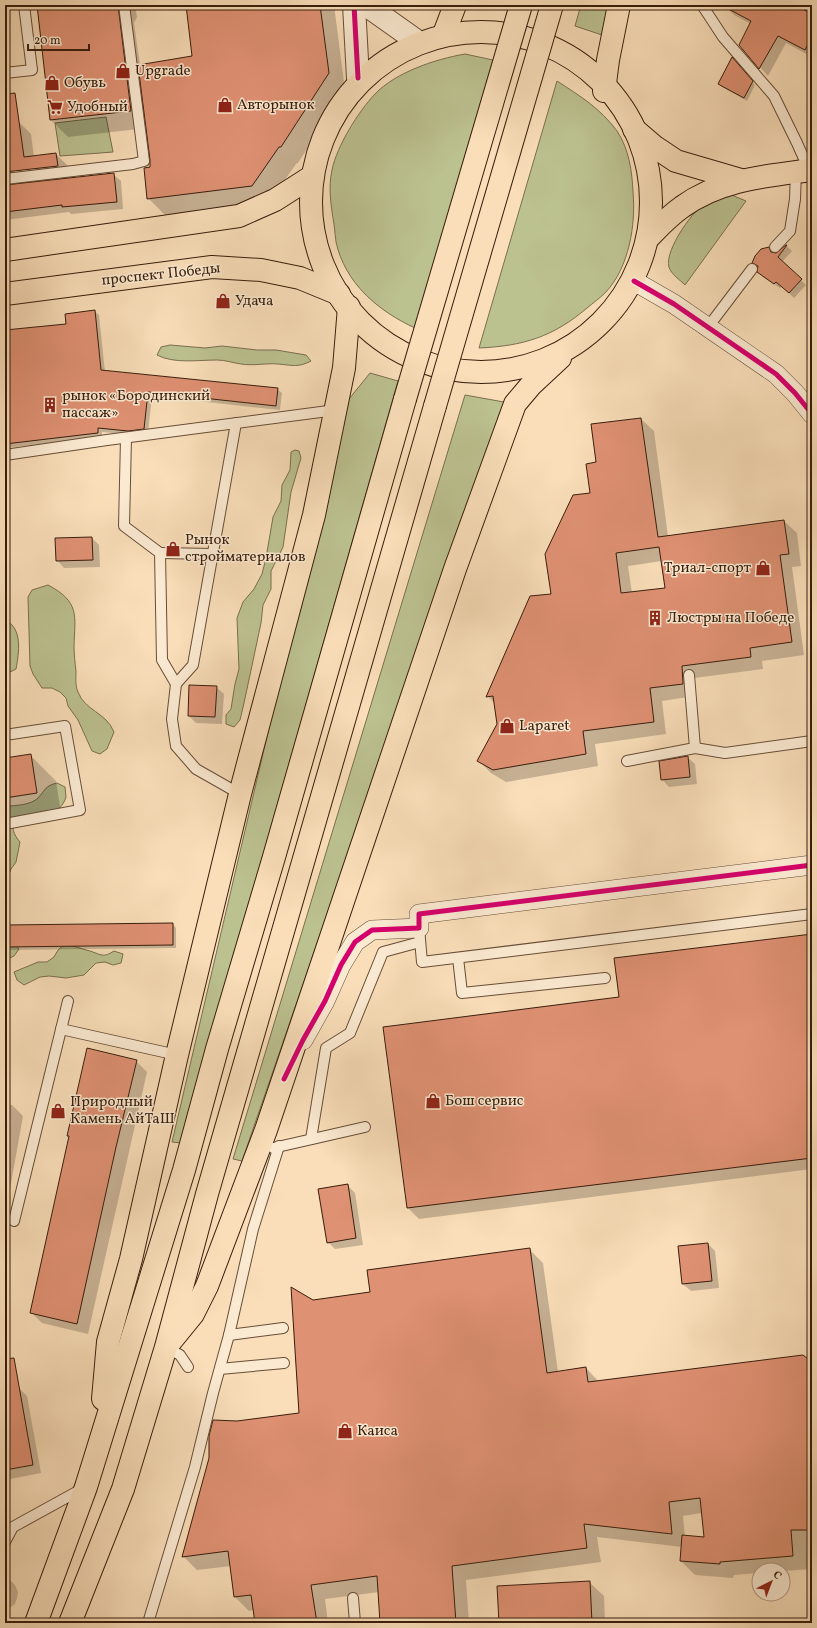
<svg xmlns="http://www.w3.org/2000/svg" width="817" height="1628" viewBox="0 0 817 1628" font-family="Vollkorn,serif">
<rect width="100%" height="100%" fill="#f9deb9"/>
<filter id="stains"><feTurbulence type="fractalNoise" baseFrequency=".005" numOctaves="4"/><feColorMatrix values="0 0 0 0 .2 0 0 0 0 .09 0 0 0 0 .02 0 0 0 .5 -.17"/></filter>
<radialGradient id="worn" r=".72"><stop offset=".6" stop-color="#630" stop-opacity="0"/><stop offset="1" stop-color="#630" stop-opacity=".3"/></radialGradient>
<!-- green -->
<g fill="#bcc190" stroke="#7a6f4e">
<path d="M581,5H609L602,35L575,26Z"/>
<path d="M465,54L493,60L415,328C378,311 345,283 336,242C335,236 335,230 334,224C331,206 328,188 332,170C337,146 358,112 375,94C396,72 436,59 465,54Z"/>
<path d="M557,81C580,96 600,108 617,131C629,149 632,171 633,192C636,225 629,267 606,292C600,298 593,303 587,308C553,337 523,346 479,348Z"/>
<path d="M106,117L113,152L60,156L55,123Z"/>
<path d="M727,193L746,201L685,285C680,280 671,274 669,267C664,250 695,207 709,200C714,197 721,195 727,193Z"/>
<path d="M170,345L205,348L222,346L257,350H276L306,355L311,361C298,368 291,365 278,364C266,363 253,366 241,364C233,363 226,360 217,360C198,360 174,364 157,355L161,347Z"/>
<path d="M370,373L398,381L181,1143L172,1142L345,404Z"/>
<path d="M465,395L504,402L242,1161L233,1159Z"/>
<path d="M295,450L299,451L301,458L291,492L283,547L271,571V589L263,605L261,623L244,703L240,720L234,727L226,724V715L231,709L235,684L239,669L237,618L243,602L254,589L262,574L266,558L273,517L281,501L282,485L290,470L291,452Z"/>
<path d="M48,585C80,602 75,615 74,646C74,654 75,663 76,671C76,678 75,685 78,692C85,711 106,712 114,732L107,749L100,754L92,751L78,720L68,706L66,698L60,692L52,688H42L33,674L30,666L28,597L32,590Z"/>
<path d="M5,620C23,628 19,653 16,669L8,673L5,672Z"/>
<path d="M57,783L65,787C65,790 66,794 66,797C64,805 56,813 49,815C37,818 26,813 13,818C12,828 13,834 20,842L16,862L11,869L5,884V806C15,806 31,805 38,798C46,789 45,786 57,783Z"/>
<path d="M5,943H12L19,949L14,956L5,960Z"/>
<path d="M65,944C74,946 82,949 90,951C102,955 103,958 114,951L123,954L121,963L113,965L105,962L96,963L84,975L66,978L49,976L40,977L24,985L17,980L14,972L38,962H47L54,957L58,950Z"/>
</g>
<!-- shadow -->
<g fill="#0003" fill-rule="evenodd">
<path d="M38,5H135L137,17L134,23L140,65L193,57L187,5H334L345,90L298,163L296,164L269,202L165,215L148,198L151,160L147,128L68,137L51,120Z"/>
<path d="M727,5H793L812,15V57L786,43L768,76L740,45L751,24L734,15L726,7Z"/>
<path d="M735,62L755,85L747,101L722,87L719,84Z"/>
<path d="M5,88L9,92L11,108H5Z"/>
<path d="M18,121L31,134L34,157L56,154L69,167L70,179L113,174L121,181L123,209L71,214L69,212L5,220V186L18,184L5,172V123ZM36,168L38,170L11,173V171Z"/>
<path d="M787,246L792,251L782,262L806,285L794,298L782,286L780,288L764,278L758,272L759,268L753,262L768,248L777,254Z"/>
<path d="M94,311L99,315L105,372L277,389L282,393L280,410L152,396L148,433L132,435L102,432V437L5,448V331L67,324Z"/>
<path d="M641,419L654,431L668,536L784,521L797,533L801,566L792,567L804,655L762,661L763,669L694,678L695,696L662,701L666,734L595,744L598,766L506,782L491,773L478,760L498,725L495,704L488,696L552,595L591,494L597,463ZM662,561L666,588L632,593L628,566Z"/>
<path d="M92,538L99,545L100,567L64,568L57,560Z"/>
<path d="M216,687L224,694L222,724L196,723L189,716Z"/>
<path d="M30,755L56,781L62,819L5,827V759Z"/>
<path d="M687,757L695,764L697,784L669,787L662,779Z"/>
<path d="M173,924L176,928V948L5,950V926Z"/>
<path d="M812,935V1169L419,1219L408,1208L620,998Z"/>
<path d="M136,1061L147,1072L88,1334L42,1323L31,1312L70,1137L68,1135Z"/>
<path d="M5,1104L12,1105L23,1116L5,1217Z"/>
<path d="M347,1185L355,1193L363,1245L335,1249L328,1242Z"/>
<path d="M708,1244L715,1251L719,1288L691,1291L683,1284Z"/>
<path d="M529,1249L543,1263L558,1372L586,1368L599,1382L812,1364V1569L783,1571V1570H759V1573L734,1575L733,1578L695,1575L681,1561L682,1547L597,1537L601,1562L466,1580L469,1623H381L379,1592L325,1599L328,1623H256L254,1610L249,1611L235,1597L231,1566L197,1570L183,1556L237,1422L300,1414L312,1301L371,1293ZM702,1513L705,1538L685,1537L683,1516Z"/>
<path d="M5,1385L18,1387L27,1396L41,1473L5,1480Z"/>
<path d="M5,1575L15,1585L18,1592L17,1598L15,1604L5,1611Z"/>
<path d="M589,1582L604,1596L605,1623H500Z"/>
</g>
<!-- building -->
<g fill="#df9173" stroke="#381d0c" fill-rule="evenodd">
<path d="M37,5H118L131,111L50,120Z"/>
<path d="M186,5H320L329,73L281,147H279L252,186L147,199L144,168L150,167V160L138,65L192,56Z"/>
<path d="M721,5H795L812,14V37L805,50L778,36L759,69L739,45L751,21Z"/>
<path d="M732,57L753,81L744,98L718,84Z"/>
<path d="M15,93L24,157L56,153L58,166L5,172V94Z"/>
<path d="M114,173L117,202L62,207V205L5,212V185Z"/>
<path d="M786,245H787L778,257L802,279L789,293L776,282L774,284L757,272L758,266L752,263L755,256L761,249L769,247L771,252L776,253Z"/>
<path d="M95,310L101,370L278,388L276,406L148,392L144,429L128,431L98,428V433L5,444V330L66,324L65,314Z"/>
<path d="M641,418L658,537L784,520L789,554L780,555L792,642L750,648L751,657L682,666L683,684L650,688L654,722L583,731L586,754L493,770L477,761L497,724L493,696L486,697L530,596L551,594L545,554L573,495L590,493L586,464L596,462L591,424ZM659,547L665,588L621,593L616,553Z"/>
<path d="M92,537L93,560L56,561L55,538Z"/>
<path d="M189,685L217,686L215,717L188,716Z"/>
<path d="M31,754L37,793L5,798V758Z"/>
<path d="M688,756L690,777L661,780L659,761Z"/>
<path d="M173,923V945L5,947V925Z"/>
<path d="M812,934V1158L407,1208L383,1027L619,997L614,958Z"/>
<path d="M87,1048L137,1060L116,1147L77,1324L30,1313L69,1136H67Z"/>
<path d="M348,1184L356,1238L327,1243L318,1189Z"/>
<path d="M708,1243L712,1281L682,1284L678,1246Z"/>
<path d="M530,1248L547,1373L586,1367L588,1382L803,1355L812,1362V1530H791L793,1556L720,1562V1564L680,1561L682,1535L704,1537L700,1498L669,1502L672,1534L584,1524L587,1548L452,1566L456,1623H380L377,1576L311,1585L317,1623H255L251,1595L234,1597L228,1551L182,1557L209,1458V1436L213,1420L237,1421L299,1413L291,1287L313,1300L370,1292L367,1270Z"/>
<path d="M14,1358L33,1465L5,1470V1359Z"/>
<path d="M590,1581L592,1623H499L497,1586Z"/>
</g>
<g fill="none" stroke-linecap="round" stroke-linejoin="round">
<defs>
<g id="service">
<path d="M702,5L723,37L774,96L797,143L809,170"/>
<path d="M5,73L32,70L24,5"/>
<path d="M5,179L133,164L144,161L124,5"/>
<path d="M775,247L790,231L795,199L796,171"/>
<path d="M708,327L752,269"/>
<path d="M236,423L193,665L176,684L172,719L176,746L196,769L240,794"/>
<path d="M126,438L124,526L160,553L162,660L176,684"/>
<path d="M5,455L107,440L336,410"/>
<path d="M160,553L212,554"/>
<path d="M689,675L695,748"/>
<path d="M5,735L65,726L80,810L5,824"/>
<path d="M627,761L695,748L725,753L812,741"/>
<path d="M419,928L422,962L812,914"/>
<path d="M458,958L462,993L605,978"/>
<path d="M61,1029L177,1055"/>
<path d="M311,1139L326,1048L350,1033L383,952L420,942"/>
<path d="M273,1148L365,1127"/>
<path d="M14,1221L68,1001"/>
<path d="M229,1335L283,1328"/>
<path d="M166,1347L180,1355L188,1367"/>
<path d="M220,1369L284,1363"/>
<path d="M5,1542L13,1527L82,1489"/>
<path d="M353,1598L355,1623"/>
<path d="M148,1623L195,1467L213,1393L229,1335L253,1229L279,1146"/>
</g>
<g id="minor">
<path d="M634,281L674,304L776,374L795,393L812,414"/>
<path d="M303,1040L325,1001L341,965L355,942L372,930L419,928V914L812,865"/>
</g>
<g id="tertiary">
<path d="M354,5L358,78"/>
<path d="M366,5L414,39"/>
</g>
<g id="primary">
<circle cx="481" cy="202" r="170"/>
<path d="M444,34L455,5"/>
<path d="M604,91L608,60L619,5"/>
<path d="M634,129L655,147L676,161L741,180"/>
<path d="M648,238C659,227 669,216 682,207C720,179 767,176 812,170"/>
<path d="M5,250L239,216L275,200L311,177"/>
<path d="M5,294L212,267L261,270L300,278L339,294"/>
<path d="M171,1341L193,1314L207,1286L266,1130L455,569L515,404L531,385L560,358"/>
<path d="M103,1399L108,1342L131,1259L177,1055L240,794L314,515L344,368L349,307"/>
<path d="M36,1623L86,1487L184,1170L217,1049L274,857L405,399"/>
<path d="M70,1623L123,1489L166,1347L207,1194L435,406"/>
</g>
</defs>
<!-- service casing -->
<use href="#service" stroke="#684d37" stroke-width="12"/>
<!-- minor casing -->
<use href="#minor" stroke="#684d37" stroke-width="20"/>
<!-- tertiary casing -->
<use href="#tertiary" stroke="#684d37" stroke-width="24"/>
<!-- primary casing -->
<use href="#primary" stroke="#381d0c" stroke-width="24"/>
<!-- service -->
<use href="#service" stroke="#fbead2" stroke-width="10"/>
<!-- minor -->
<use href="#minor" stroke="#fbead2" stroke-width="19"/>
<!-- tertiary -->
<use href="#tertiary" stroke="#fbead2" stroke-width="22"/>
<!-- primary -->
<use href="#primary" stroke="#f9deb9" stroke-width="22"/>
<defs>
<g id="primary-bridge">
<path d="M405,399L521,5"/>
<path d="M435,406L552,5"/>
</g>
</defs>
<!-- primary-bridge casing -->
<use href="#primary-bridge" stroke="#381d0c" stroke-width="24" stroke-linecap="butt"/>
<!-- primary-bridge -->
<use href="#primary-bridge" stroke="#f9deb9" stroke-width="22"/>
<defs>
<g id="cycleway">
<path d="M354,5L358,78"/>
<path d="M634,281L674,304L776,374L795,393L812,414"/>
<path d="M284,1079L303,1040L325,1001L341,965L355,942L372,930L419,928V914L812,865"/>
</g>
</defs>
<!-- cycleway casing -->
<use href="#cycleway" stroke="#fbead2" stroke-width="8"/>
<!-- cycleway -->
<use href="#cycleway" stroke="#d6006c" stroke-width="5"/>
</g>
<!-- icons -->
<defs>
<symbol id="shop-bare" viewBox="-9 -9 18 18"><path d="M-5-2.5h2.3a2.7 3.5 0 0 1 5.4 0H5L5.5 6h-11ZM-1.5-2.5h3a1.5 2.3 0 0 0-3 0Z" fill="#8f2418" stroke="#fbead2" stroke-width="2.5" paint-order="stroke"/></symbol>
<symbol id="supermarket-bare" viewBox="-9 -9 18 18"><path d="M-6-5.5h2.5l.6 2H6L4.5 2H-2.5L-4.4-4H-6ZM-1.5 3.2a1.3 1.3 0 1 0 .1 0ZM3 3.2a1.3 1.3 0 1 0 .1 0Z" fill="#8f2418" stroke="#fbead2" stroke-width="2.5" paint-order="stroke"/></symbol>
<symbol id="building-bare" viewBox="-9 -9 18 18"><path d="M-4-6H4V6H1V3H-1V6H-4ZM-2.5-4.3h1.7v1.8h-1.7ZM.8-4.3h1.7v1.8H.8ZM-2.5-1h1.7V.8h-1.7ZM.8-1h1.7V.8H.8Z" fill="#8f2418" stroke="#fbead2" stroke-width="2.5" paint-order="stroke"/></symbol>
</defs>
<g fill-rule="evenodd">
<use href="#shop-bare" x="112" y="60" width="22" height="22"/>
<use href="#shop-bare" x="41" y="72" width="22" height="22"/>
<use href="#shop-bare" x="214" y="94" width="22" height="22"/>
<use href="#supermarket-bare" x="44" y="96" width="22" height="22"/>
<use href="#shop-bare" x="212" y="290" width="22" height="22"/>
<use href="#building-bare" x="39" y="394" width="22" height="22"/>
<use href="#shop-bare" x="162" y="538" width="22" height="22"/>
<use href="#shop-bare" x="752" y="557" width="22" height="22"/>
<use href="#building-bare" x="644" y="607" width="22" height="22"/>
<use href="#shop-bare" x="496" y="715" width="22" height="22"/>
<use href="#shop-bare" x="422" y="1090" width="22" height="22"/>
<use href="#shop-bare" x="47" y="1100" width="22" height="22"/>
<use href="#shop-bare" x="334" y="1420" width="22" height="22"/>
</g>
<g text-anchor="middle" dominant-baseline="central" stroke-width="3" stroke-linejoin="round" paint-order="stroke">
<!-- poi labels -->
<g font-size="15" fill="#381d0c" stroke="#fbead2" text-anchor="start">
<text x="135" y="71">Upgrade</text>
<text x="64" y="83">Обувь</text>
<text x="237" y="105">Авторынок</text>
<text x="67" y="107">Удобный</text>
<text x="235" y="301">Удача</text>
<text x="62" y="396">рынок «Бородинский<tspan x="62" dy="17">пассаж»</tspan></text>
<text x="185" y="540">Рынок<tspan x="185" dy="17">стройматериалов</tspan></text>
<text x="751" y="568" text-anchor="end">Триал-спорт</text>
<text x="667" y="618">Люстры на Победе</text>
<text x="519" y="726">Laparet</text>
<text x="445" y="1101">Бош сервис</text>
<text x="70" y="1102">Природный<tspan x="70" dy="17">Камень АйТаШ</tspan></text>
<text x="357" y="1431">Каиса</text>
</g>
<!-- street labels -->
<g font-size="15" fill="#381d0c" stroke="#fbead2">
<text transform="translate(161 275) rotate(-6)">проспект Победы</text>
</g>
</g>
<!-- margin -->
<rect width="817" height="1628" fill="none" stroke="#f9deb9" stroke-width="20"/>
<rect x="6" y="6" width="805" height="1616" fill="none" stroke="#381d0c" stroke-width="2"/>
<rect x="10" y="10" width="797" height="1608" fill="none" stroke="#381d0c"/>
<!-- north arrow -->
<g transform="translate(771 1582) rotate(42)"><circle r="19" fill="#fbead2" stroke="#ad9883"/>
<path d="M0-3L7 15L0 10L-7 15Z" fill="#8f2418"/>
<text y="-6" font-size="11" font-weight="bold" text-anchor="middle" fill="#381d0c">С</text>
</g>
<!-- scale -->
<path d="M28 44v6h61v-6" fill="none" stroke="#381d0c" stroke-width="2"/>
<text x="34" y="44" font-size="12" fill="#381d0c" stroke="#fbead2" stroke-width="3" paint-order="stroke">20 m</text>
<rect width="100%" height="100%" filter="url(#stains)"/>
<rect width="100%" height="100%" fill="url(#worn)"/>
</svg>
